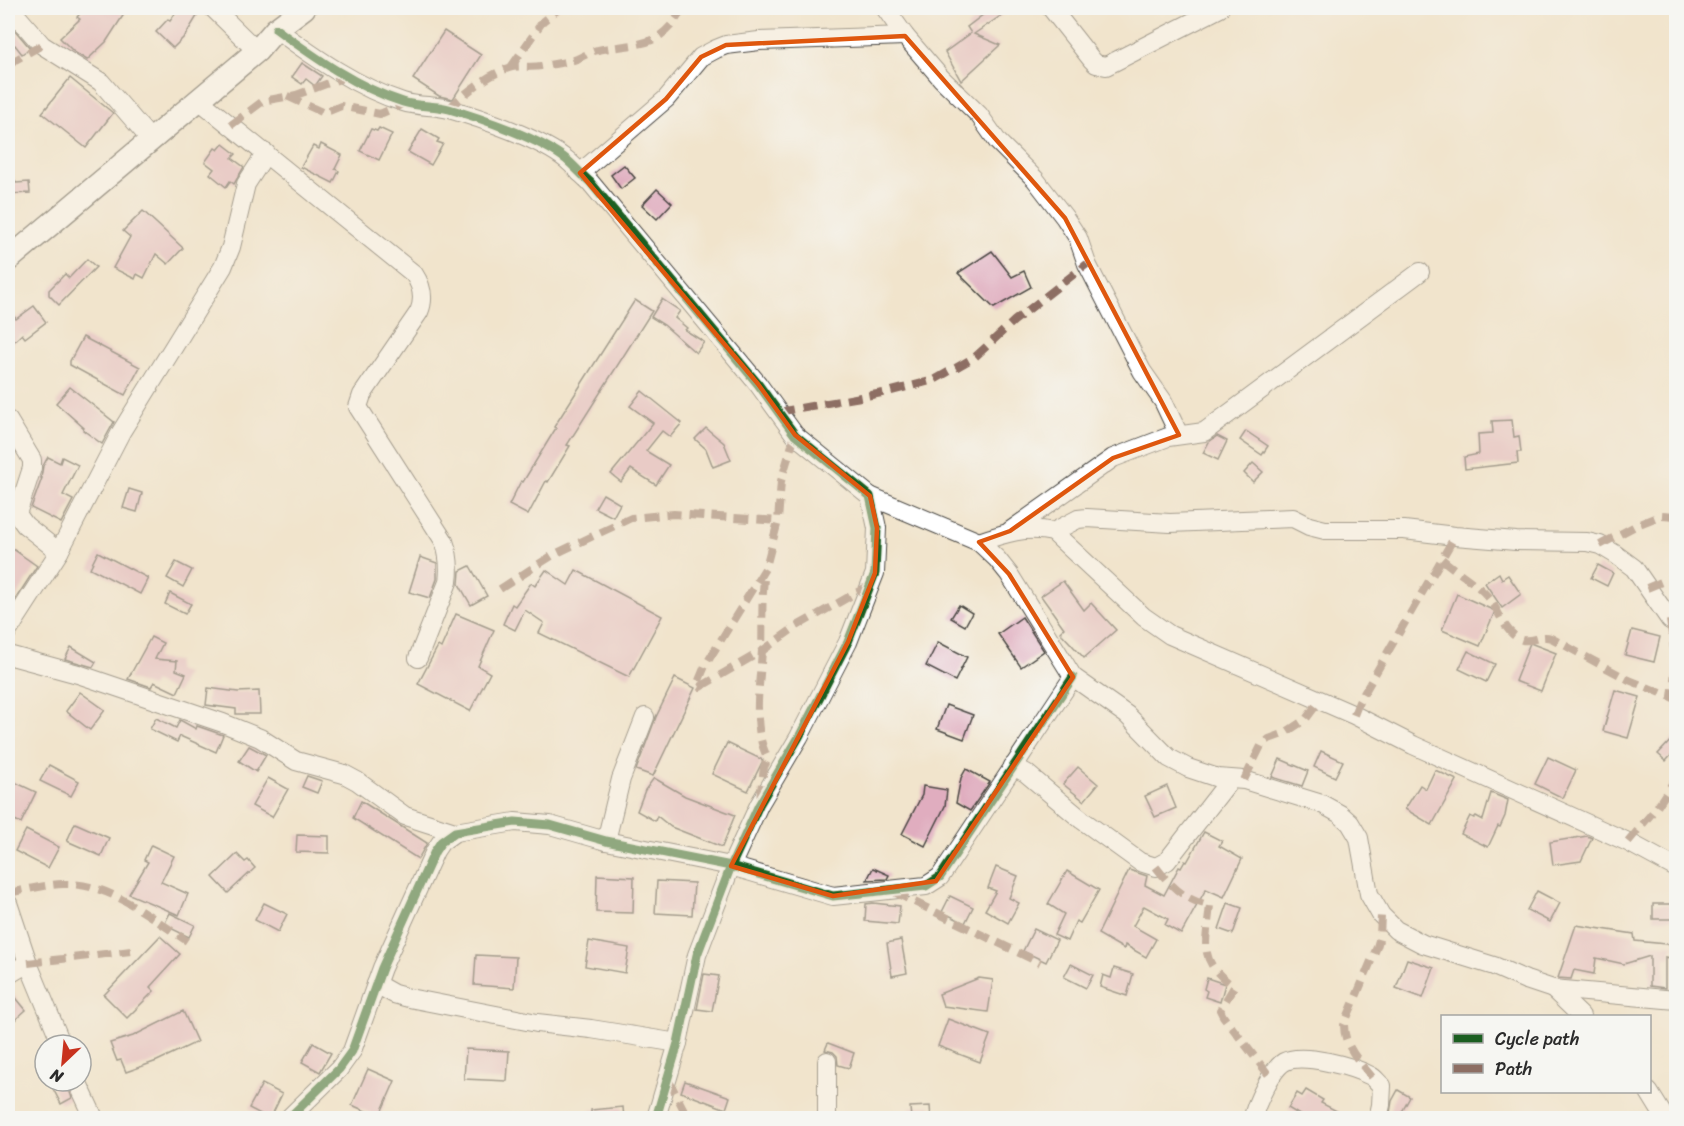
<svg xmlns="http://www.w3.org/2000/svg" width="1684" height="1126" viewBox="0 0 1684 1126" font-family="Sriracha,sans-serif">
<rect width="100%" height="100%" fill="#f6f6f2"/>
<filter id="ink" filterUnits="userSpaceOnUse"><feTurbulence type="fractalNoise" baseFrequency=".0167" numOctaves="2"/><feDisplacementMap in="SourceGraphic" scale="12" xChannelSelector="R" yChannelSelector="G"/><feConvolveMatrix kernelMatrix="1 2 1 2 8 2 1 2 1" color-interpolation-filters="sRGB"/></filter>
<filter id="wash" filterUnits="userSpaceOnUse"><feTurbulence type="fractalNoise" baseFrequency=".008" numOctaves="4" result="noise"/><feDisplacementMap in="SourceGraphic" scale="24" xChannelSelector="R" yChannelSelector="G"/><feGaussianBlur stdDeviation="1.35" result="paint"/><feColorMatrix in="noise" values="0 0 0 0 0 0 0 0 0 0 0 0 0 0 0 0 0 1.4 0 .05"/><feComposite in="paint" operator="in"/></filter>
<g filter="url(#wash)">
<rect width="100%" height="100%" fill="#f1e4cc"/>
<g id="blocks">
<!-- building -->
<g fill="#e0adbf">
<path d="M85,8H128L106,42L87,60L74,52L60,38L80,19L77,17Z"/>
<path d="M179,8H202L185,36L173,48L156,32L168,19L170,21Z"/>
<path d="M992,8H1012L974,34L1000,45L961,81L945,52L971,33L967,27Z"/>
<path d="M8,22L30,48L22,54L15,45L8,51Z"/>
<path d="M444,31L481,55L453,99L439,96L413,79Z"/>
<path d="M302,63L322,76L315,86L306,79L302,84L292,77Z"/>
<path d="M70,78L113,113L86,148L42,113Z"/>
<path d="M379,128L392,134L379,160L360,151L371,129L377,131Z"/>
<path d="M422,129L439,139L437,142L443,144L431,165L408,152Z"/>
<path d="M223,144L236,154L232,158L244,167L234,184L230,181L226,187L210,174L214,169L205,162L215,148L218,150Z"/>
<path d="M321,144L342,155L335,169L339,171L333,183L301,167L313,146L319,149Z"/>
<path d="M624,165L635,178L621,189L611,175Z"/>
<path d="M8,170L16,183L29,182L30,193L8,194Z"/>
<path d="M657,189L672,203L657,219L642,205Z"/>
<path d="M143,211L183,248L168,264L156,254L144,278L137,274L135,279L113,268L130,237L123,231Z"/>
<path d="M992,251L1012,277L1024,271L1031,287L994,308L958,273Z"/>
<path d="M87,259L96,267L59,305L49,295V290L65,274L69,278Z"/>
<path d="M662,299L680,311L675,318L687,328L685,330L704,342L696,353L664,325L651,317Z"/>
<path d="M635,300L652,311L567,445L570,446L548,482L546,481L528,515L509,505L521,481L523,482L556,428L554,427Z"/>
<path d="M34,306L46,322L25,338L22,334L8,347V309L16,319Z"/>
<path d="M83,337L140,367L125,395L70,365V361Z"/>
<path d="M70,387L114,422L102,444L83,430L84,428L56,403Z"/>
<path d="M642,391L682,423L670,437L662,431L646,451L669,465L656,485L631,469L621,482L611,474L653,423L630,406Z"/>
<path d="M1512,420L1514,437L1519,436L1521,452H1517L1518,463L1465,469L1464,457L1479,454L1478,434L1493,433L1492,421Z"/>
<path d="M706,428L724,443L731,460L713,467L706,449L695,439Z"/>
<path d="M1246,431L1268,446L1262,455L1240,440Z"/>
<path d="M1217,436L1227,441L1218,460L1203,453L1209,442Z"/>
<path d="M48,457L60,463L62,457L78,465L63,495L73,500L61,523L31,508L42,478H41L43,466Z"/>
<path d="M1253,463L1263,472L1253,482L1244,473Z"/>
<path d="M129,489L142,493L137,512L123,508Z"/>
<path d="M603,494L620,504L613,517L595,508Z"/>
<path d="M13,549L37,566L13,603L8,599V557Z"/>
<path d="M98,552L148,578L140,594L90,568Z"/>
<path d="M420,557L437,563V579L430,598L409,592Z"/>
<path d="M176,562L192,570L183,587L167,578Z"/>
<path d="M1598,565L1613,573L1607,586L1591,578Z"/>
<path d="M470,566L487,596L471,605L459,584L460,571Z"/>
<path d="M546,570L568,585L576,570L662,616L629,677L539,633L544,623L525,610L515,630L503,624L512,604L515,606L531,583L535,586Z"/>
<path d="M1499,573L1502,579L1508,575L1521,594L1502,608L1485,583Z"/>
<path d="M1063,581L1084,610L1091,603L1116,630L1084,658L1060,632L1064,628L1041,596Z"/>
<path d="M170,593L191,604L185,614L165,604Z"/>
<path d="M1457,594L1495,611L1480,646L1442,630Z"/>
<path d="M959,605L972,613L965,626L951,618Z"/>
<path d="M456,614L494,630L478,666L490,673L470,711L418,684L438,646L441,648Z"/>
<path d="M1022,617L1044,651L1021,667L998,634Z"/>
<path d="M1632,630L1660,637L1654,662L1625,655Z"/>
<path d="M151,637L163,643L155,659L177,661L176,670L186,674L177,693L154,682L151,687L128,679Z"/>
<path d="M938,642L967,657L955,681L926,666Z"/>
<path d="M1530,643L1556,653L1541,691L1515,681Z"/>
<path d="M71,647L96,662L93,667L65,659Z"/>
<path d="M1468,651L1495,664L1486,682L1459,669Z"/>
<path d="M675,678L695,688L653,776L636,770L656,717Z"/>
<path d="M208,688L238,692L259,691L260,714H236V709L206,705Z"/>
<path d="M1615,690L1640,697L1628,738L1603,731Z"/>
<path d="M80,692L105,710L90,730L66,711Z"/>
<path d="M946,705L973,715L964,739L937,729Z"/>
<path d="M156,718L176,728L180,720L196,729L197,726L223,735L216,752L180,736L177,742L150,729Z"/>
<path d="M1677,734V749L1666,761L1658,754Z"/>
<path d="M727,743L763,760L748,791L712,774Z"/>
<path d="M249,746L266,755L256,772L239,761Z"/>
<path d="M1321,751L1343,761L1335,777L1314,767Z"/>
<path d="M1548,757L1576,770L1563,798L1535,784Z"/>
<path d="M1280,759L1308,771L1302,786L1272,777Z"/>
<path d="M49,765L79,781L71,796L40,781Z"/>
<path d="M1078,767L1098,784L1084,801L1063,784Z"/>
<path d="M966,769L990,782L970,811L956,803L961,778Z"/>
<path d="M1435,770L1457,780L1432,825L1405,809L1420,785L1426,789Z"/>
<path d="M307,776L322,781L317,793L302,787Z"/>
<path d="M268,778L288,789L272,817L252,806Z"/>
<path d="M654,778L685,796L735,815L722,847L671,827L657,816L655,821L637,811L645,790Z"/>
<path d="M8,779L36,792L21,823L8,817Z"/>
<path d="M923,786L947,790L945,806L925,846L902,834L922,795Z"/>
<path d="M1167,786L1176,808L1155,817L1145,796Z"/>
<path d="M1491,793L1508,800L1505,816L1500,827L1498,826L1488,847L1461,834L1470,816L1474,818L1476,816L1483,820Z"/>
<path d="M361,801L427,843L418,859L353,818Z"/>
<path d="M75,823L109,838L101,856L67,841Z"/>
<path d="M26,830L59,847L48,868L15,851Z"/>
<path d="M1204,832L1222,841L1219,846L1242,859L1224,897L1206,889L1181,934L1165,925L1168,919L1144,906L1133,926L1156,939L1146,957L1125,945L1124,949L1098,934L1129,870L1147,876L1145,885L1164,895L1179,867L1181,868L1185,861L1187,862Z"/>
<path d="M297,835L329,836V853L296,852Z"/>
<path d="M1587,836L1592,838L1581,861L1553,865L1550,842Z"/>
<path d="M151,845L174,856L161,882L188,894L179,915L129,894L148,862L144,860Z"/>
<path d="M237,854L245,862L248,860L255,868L228,893L213,877Z"/>
<path d="M996,867L1018,876L1009,898L1019,903L1008,923L985,910L996,891L988,888Z"/>
<path d="M873,868L889,875L887,879L867,880Z"/>
<path d="M1067,871L1099,890L1080,923L1076,921L1067,941L1054,935L1064,914L1048,904Z"/>
<path d="M597,875L634,877L633,913L596,912Z"/>
<path d="M657,881L694,883L692,915L655,913Z"/>
<path d="M1537,891L1560,903L1550,922L1527,910Z"/>
<path d="M950,896L973,907L965,923L942,912Z"/>
<path d="M264,903L287,914L278,932L255,920Z"/>
<path d="M873,903L900,906L898,924L865,921L866,904Z"/>
<path d="M1228,903L1242,908L1233,934L1219,929Z"/>
<rect x="1653" y="904" width="24" height="15"/>
<path d="M170,913L195,925L189,937L164,925Z"/>
<path d="M1576,925L1634,934L1635,941L1677,945L1671,948V958L1665,957V988L1650,986V956L1624,964L1596,958L1594,974L1574,970L1571,979L1558,978Z"/>
<path d="M1034,929L1057,940L1046,962L1023,951Z"/>
<path d="M160,936L180,954L150,987L154,991L127,1018L104,995Z"/>
<path d="M901,940L907,973L892,976L887,943Z"/>
<path d="M589,941L629,948L625,973L585,966Z"/>
<path d="M476,955L516,957L514,988L474,985Z"/>
<path d="M1407,959L1434,968L1423,998L1396,988Z"/>
<path d="M1071,964L1093,975L1086,988L1064,977Z"/>
<path d="M1114,968L1133,974L1127,996L1100,987L1103,975L1111,978Z"/>
<path d="M704,974L719,976L712,1011L697,1009Z"/>
<path d="M979,978L993,980L988,1012L943,1006L939,994Z"/>
<path d="M1207,978L1225,984L1220,1002L1205,997L1207,991L1204,989Z"/>
<path d="M8,988L26,1010L8,1026Z"/>
<path d="M183,1011L197,1042L157,1061L126,1072L121,1060L117,1061L110,1043L133,1036Z"/>
<path d="M948,1019L990,1035L980,1062L938,1046Z"/>
<path d="M313,1043L331,1053L320,1072L302,1062Z"/>
<path d="M828,1043L854,1053L849,1068L838,1065L837,1056L833,1052L825,1050Z"/>
<path d="M466,1049L509,1051L507,1081L464,1079Z"/>
<path d="M368,1069L395,1081L379,1117L352,1105Z"/>
<path d="M49,1081H66L72,1098L61,1104Z"/>
<path d="M685,1081L730,1097L726,1109L681,1092Z"/>
<path d="M262,1084L282,1094L270,1119L249,1108Z"/>
<path d="M1306,1090L1323,1100L1321,1103L1352,1119H1306L1288,1108L1297,1093L1302,1096Z"/>
<path d="M1398,1090L1410,1097L1398,1119H1389L1392,1101Z"/>
<path d="M930,1106L931,1119H911L910,1107Z"/>
<path d="M623,1107L624,1119H591V1110Z"/>
</g>
</g>
</g>
<g filter="url(#ink)">
<use href="#blocks" fill-opacity="0" stroke="#494743" stroke-width="1.5"/>
<g fill="none" stroke-linecap="round" stroke-linejoin="round">
<defs>
<g id="minor">
<path d="M10,8L42,45L101,82L151,140"/>
<path d="M213,8L257,51"/>
<path d="M885,8L905,36L941,78L979,115L998,142L1035,179L1065,218L1078,238L1087,264L1142,371L1163,401L1179,435"/>
<path d="M1051,8L1092,60L1096,64L1106,66L1220,8"/>
<path d="M276,29C314,57 358,88 403,102C418,107 434,105 449,109C481,118 541,139 567,160C575,167 582,175 590,182L758,384L795,435L870,496L877,528L875,573L848,642L799,737L759,805L731,866L697,955L678,1043L656,1118"/>
<path d="M199,100L414,274C422,286 425,298 419,312L362,395L358,407L444,541C449,555 450,567 448,582L418,658"/>
<path d="M580,173L666,99L701,57L716,49L726,45L759,41L905,36"/>
<path d="M8,420L32,460V468L17,514L25,525L59,552"/>
<path d="M870,496L979,542L997,559L1009,574L1073,677L1127,715L1169,758L1188,768L1218,778L1244,780L1322,804L1340,814L1350,823L1359,838L1369,894L1381,915L1396,930L1423,944L1494,966L1526,980L1553,989L1676,1000"/>
<path d="M1010,531L1113,458L1168,437L1204,432L1420,272"/>
<path d="M1053,532L1078,519L1087,518L1170,523L1293,518L1309,526L1325,530H1404L1455,536L1516,541L1587,542L1600,545L1615,554L1634,568L1670,620L1676,623"/>
<path d="M979,542C1005,533 1026,526 1053,532L1144,617L1170,635L1354,715L1413,745L1628,842L1676,868"/>
<path d="M8,631L59,552L121,432L223,267L231,247L246,184L266,153"/>
<path d="M8,655L78,674L223,723L260,738L296,761L344,774L357,781L405,816L455,832"/>
<path d="M1013,766L1026,773L1082,820L1140,862L1156,867L1167,861L1230,780"/>
<path d="M606,841L621,779L645,717"/>
<path d="M8,903L28,963L62,1045"/>
<path d="M8,975L28,963"/>
<path d="M376,984L394,994L409,998L537,1023L591,1029L678,1043"/>
<path d="M1553,989L1581,1016"/>
<path d="M827,1061V1118"/>
<path d="M77,1081L94,1118"/>
<path d="M1649,1092L1665,1118"/>
<path d="M289,1118L339,1069L352,1051L382,968L435,851L441,842L455,832L515,822L550,825L606,841L731,866L833,896L926,886L940,877L1073,677"/>
<path d="M1253,1118C1255,1105 1272,1069 1284,1062C1302,1052 1354,1067 1371,1076C1375,1078 1378,1083 1382,1086L1381,1105L1378,1118"/>
</g>
<path id="major" d="M8,260L257,51L276,29L304,8"/>
</defs>
<!-- minor casing -->
<use href="#minor" stroke="#494743" stroke-width="20"/>
<!-- major casing -->
<use href="#major" stroke="#494743" stroke-width="25"/>
<!-- minor -->
<use href="#minor" stroke="#fff" stroke-width="18"/>
<!-- major -->
<use href="#major" stroke="#fff" stroke-width="22"/>
<!-- quiet -->
<g stroke="#8d6e63" stroke-width="8" stroke-dasharray="15 8" stroke-linecap="butt">
<path d="M8,64L42,45"/>
<path d="M511,67L543,21L560,8"/>
<path d="M287,96L324,113L341,106L380,114L405,103"/>
<path d="M448,109C466,93 485,76 509,68C518,65 531,68 541,66C553,64 565,63 577,59C584,56 591,51 598,50C640,42 659,50 683,8"/>
<path d="M231,125L263,101L296,95L348,76"/>
<path d="M778,412L888,392L934,380L975,357L1014,321L1087,264"/>
<path d="M795,435L781,481L778,521L766,567L705,666L697,685L700,687L762,651L797,626L870,585"/>
<path d="M1600,545L1637,525L1662,515L1676,516"/>
<path d="M1442,559C1457,573 1476,582 1489,598C1499,610 1504,632 1520,639C1530,644 1540,634 1551,638L1629,680L1676,699"/>
<path d="M1647,588L1676,576"/>
<path d="M500,589L553,555L631,518L674,514L778,521"/>
<path d="M1670,620L1676,664L1672,697"/>
<path d="M1354,715L1359,702L1455,536"/>
<path d="M1244,780L1261,746L1269,739L1285,733L1306,719L1320,700"/>
<path d="M760,799L764,767L768,759C751,726 760,686 762,650C763,624 761,598 765,572"/>
<path d="M1628,842L1657,807L1676,778"/>
<path d="M1156,867C1170,885 1186,902 1210,905C1206,947 1197,959 1234,987L1220,1010L1223,1016L1271,1078"/>
<path d="M894,892L1040,963"/>
<path d="M8,893C25,890 44,885 63,884C109,882 150,917 187,941"/>
<path d="M28,963L131,951"/>
<path d="M1372,1077C1359,1061 1344,1046 1344,1025L1377,947L1380,937L1381,915"/>
<path d="M668,1079L688,1118"/>
</g>
<defs>
<g id="cycleway">
<path d="M276,29C314,57 358,88 403,102C418,107 434,105 449,109C481,118 541,139 567,160C575,167 582,175 590,182L758,384L795,435L870,496L877,528L875,573L848,642L799,737L759,805L731,866L697,955L678,1043L656,1118"/>
<path d="M289,1118L339,1069L352,1051L382,968L435,851L441,842L455,832L515,822L550,825L606,841L731,866L833,896L926,886L940,877L1073,677"/>
</g>
</defs>
<!-- cycleway casing -->
<use href="#cycleway" stroke="#f6f6f2" stroke-width="13"/>
<!-- cycleway -->
<use href="#cycleway" stroke="#1b5e20" stroke-width="9"/>
</g>
</g>
<!-- marked area -->
<path d="M0 0H1684V1126H0ZM905,36L1065,218L1179,435L1113,458L1010,531L979,542L1009,574L1073,677L936,881L833,896L731,866L848,642L875,573L877,528L870,496L795,435L758,384L580,173L666,99L701,57L726,45Z" fill="#f1e4cc" fill-opacity=".55" fill-rule="evenodd"/>
<path fill="none" stroke="#df570e" stroke-width="4.5" stroke-linejoin="round" d="M905,36L1065,218L1179,435L1113,458L1010,531L979,542L1009,574L1073,677L936,881L833,896L731,866L848,642L875,573L877,528L870,496L795,435L758,384L580,173L666,99L701,57L726,45Z"/>
<!-- margin -->
<rect width="1684" height="1126" fill="none" stroke="#f6f6f2" stroke-width="30"/>
<!-- legend -->
<rect x="1441" y="1015" width="210" height="78" fill="#f6f6f2" stroke="#a5a5a2" stroke-width="1.5"/>
<rect x="1453" y="1034" width="30" height="9" fill="#1b5e20" stroke="#a5a5a2" stroke-width="1.5"/>
<text x="1495" y="1045" font-size="18" fill="#2b2b2b">Cycle path</text>
<rect x="1453" y="1064" width="30" height="9" fill="#8d6e63" stroke="#a5a5a2" stroke-width="1.5"/>
<text x="1495" y="1075" font-size="18" fill="#2b2b2b">Path</text>
<!-- north arrow -->
<g transform="translate(63 1063) rotate(206)"><circle r="28" fill="#f6f6f2" stroke="#a5a5a2" stroke-width="1.5"/>
<path d="M0-4.5L10 22L0 15L-10 22Z" fill="#c8321e"/>
<text y="-9" font-size="16" font-weight="bold" text-anchor="middle" fill="#2b2b2b">N</text>
</g>
</svg>
